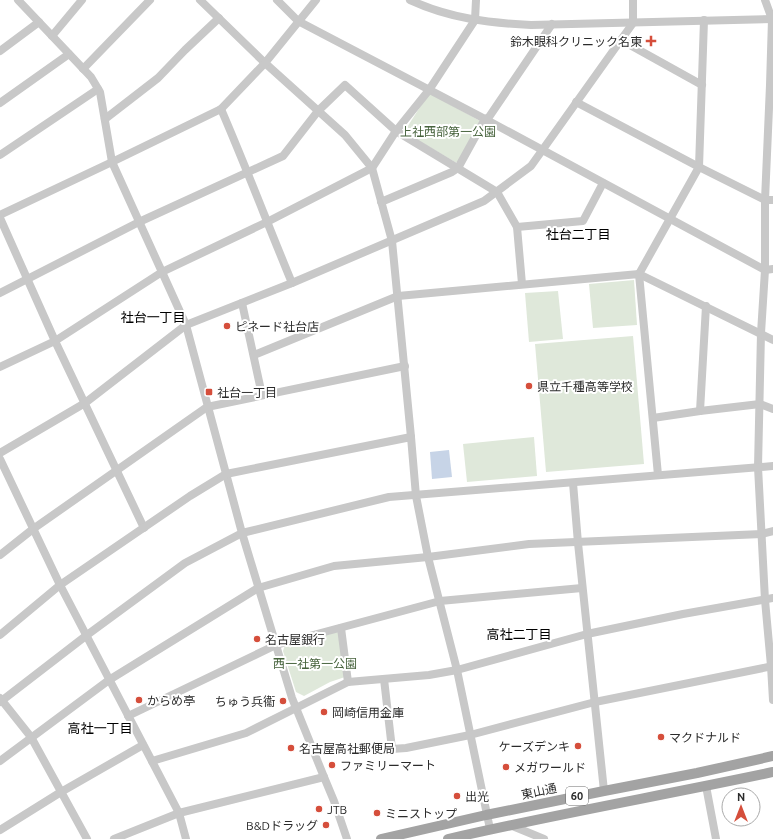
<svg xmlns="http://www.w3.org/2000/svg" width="773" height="839" viewBox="0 0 773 839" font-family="Ubuntu,'Noto Sans JP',sans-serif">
<rect width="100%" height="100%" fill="#fff"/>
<!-- green -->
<g fill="#dfe8da">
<path d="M429,93L482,122L459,162H455L404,132Z"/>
<path d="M634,280L637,325L593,328L589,284Z"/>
<path d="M558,291L563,339L529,342L525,293Z"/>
<path d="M633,336L644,464L546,472L535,344Z"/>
<path d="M534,437L537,476L467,482L463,444Z"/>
<path d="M337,631L339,633L345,677L330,682L304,696L296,692L283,651L285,645Z"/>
</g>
<!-- water -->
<path fill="#c7d4e7" d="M449,450L452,477L432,479L430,452Z"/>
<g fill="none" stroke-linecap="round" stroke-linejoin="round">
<!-- minor -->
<g stroke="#c8c8c8" stroke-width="8">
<path d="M18,0L91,77L100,92L112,162L162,272L186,325L242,533L292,698L324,777L334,801L347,839"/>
<path d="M200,0L265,63L345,135L372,168L392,241L411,437"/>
<path d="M277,0L298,21L485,119L765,270L773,269"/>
<path d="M410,0C449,18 488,23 531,25L773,19"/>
<path d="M765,0L772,19L770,85L765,200V270L761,333L758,467L765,600L771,666L773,700"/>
<path d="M704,20L699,167L639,274L773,340"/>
<path d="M52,36L82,0"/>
<path d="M621,40L702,85"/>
<path d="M0,51L39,22"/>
<path d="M83,69L150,0"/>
<path d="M576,102L699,167L765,200H773"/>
<path d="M0,103L69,54"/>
<path d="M221,109C246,167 268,225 292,283"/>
<path d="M105,119L158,78L185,50L219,18"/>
<path d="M0,155L98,89"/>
<path d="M381,202L452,172L458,168L485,119L489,117L552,24"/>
<path d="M0,215L112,162L221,109L265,63L316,0"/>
<path d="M0,218L55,341L144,528"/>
<path d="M517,227L583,221L603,183"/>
<path d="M0,293L139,222L283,156L318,111L345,85L396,131L497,192L517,227L522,284"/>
<path d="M242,303L262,395"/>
<path d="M254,355L398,296L639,274L658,475"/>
<path d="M0,367L55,341L162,272L267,222L372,168L396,131L429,90L475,20L476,0"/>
<path d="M700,411L706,306"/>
<path d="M653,418L700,411L760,404L773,409"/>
<path d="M0,453L85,403L186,325L292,283L484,201L531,166L633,23V0"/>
<path d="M0,459L60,585L179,813L186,839"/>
<path d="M573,483L578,543L604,791"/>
<path d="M0,555L33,529L207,407L405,366"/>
<path d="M341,628L348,682"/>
<path d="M0,635L60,585L190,496L226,474L411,437L416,496L428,557L457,670L490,829"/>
<path d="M384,679L392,749L406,748L470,735L595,702L773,666"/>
<path d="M0,698L31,737L87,839"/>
<path d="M0,702L87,635L185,563L242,533L389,497L773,466"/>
<path d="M128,716L276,645L440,601L582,588"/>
<path d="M0,761L109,680L258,588L334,566L428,557L529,544L762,534L773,531"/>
<path d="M152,761L246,733L348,682L429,675L457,670L587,634L683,614L773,598"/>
<path d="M706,786L716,839"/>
<path d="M510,825L544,839"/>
<path d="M0,830L61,792L143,745"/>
<path d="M114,839L179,813L324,777"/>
</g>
<!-- major -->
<g stroke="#a3a3a3" stroke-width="10">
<path d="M381,839L486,815L604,791L697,773L773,756"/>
<path d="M448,839C556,814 665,795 773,772"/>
</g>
</g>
<!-- markers -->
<g fill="#d54e3b" stroke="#fff" stroke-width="1.5">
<path d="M649 35h4v4h4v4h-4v4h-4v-4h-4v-4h4z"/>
<circle cx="227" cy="326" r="4"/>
<circle cx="529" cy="386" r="4"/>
<rect x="205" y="388" width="8" height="8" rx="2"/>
<circle cx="257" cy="639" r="4"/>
<circle cx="139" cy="700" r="4"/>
<circle cx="283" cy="701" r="4"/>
<circle cx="324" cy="712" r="4"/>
<circle cx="661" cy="737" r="4"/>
<circle cx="578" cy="746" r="4"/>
<circle cx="291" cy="748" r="4"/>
<circle cx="332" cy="765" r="4"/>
<circle cx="506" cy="767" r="4"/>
<circle cx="457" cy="796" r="4"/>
<circle cx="319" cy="809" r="4"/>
<circle cx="377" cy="813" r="4"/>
<circle cx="326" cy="825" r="4"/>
</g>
<g text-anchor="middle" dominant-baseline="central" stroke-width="4" stroke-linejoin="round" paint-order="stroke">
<!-- shield labels -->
<rect fill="#fff" stroke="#6b6b6b" stroke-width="1" x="566" y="787" width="22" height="18" rx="3"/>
<g font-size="11" font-weight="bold" fill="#2b2b2b">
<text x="577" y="796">60</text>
</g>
<!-- poi labels -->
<g font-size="12" fill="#2b2b2b" stroke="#fff" text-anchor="start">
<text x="642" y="41" text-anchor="end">鈴木眼科クリニック名東</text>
<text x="235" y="326">ピネード社台店</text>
<text x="537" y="386">県立千種高等学校</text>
<text x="217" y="392">社台一丁目</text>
<text x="265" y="639">名古屋銀行</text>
<text x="147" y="700">からめ亭</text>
<text x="275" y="701" text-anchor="end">ちゅう兵衞</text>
<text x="332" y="712">岡崎信用金庫</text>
<text x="669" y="737">マクドナルド</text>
<text x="570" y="746" text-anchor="end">ケーズデンキ</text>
<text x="299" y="748">名古屋高社郵便局</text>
<text x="340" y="765">ファミリーマート</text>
<text x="514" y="767">メガワールド</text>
<text x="465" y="796">出光</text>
<text x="327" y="809">JTB</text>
<text x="385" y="813">ミニストップ</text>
<text x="318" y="825" text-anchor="end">B&amp;Dドラッグ</text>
</g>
<!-- park labels -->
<g font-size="12" fill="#47633d" stroke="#fff">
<text x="448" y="131">上社西部第一公園</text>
<text x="315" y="663">西一社第一公園</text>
</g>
<!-- street labels -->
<g font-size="12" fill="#2b2b2b" stroke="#fff">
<text transform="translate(539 791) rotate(-12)">東山通</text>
</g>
<!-- neighbourhood labels -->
<g font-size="13" fill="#000" stroke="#fff">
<text x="578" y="234">社台二丁目</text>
<text x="153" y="317">社台一丁目</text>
<text x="519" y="634">高社二丁目</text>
<text x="100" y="728">高社一丁目</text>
</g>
</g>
<!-- north arrow -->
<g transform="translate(741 807)"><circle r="19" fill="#ffffff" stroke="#aaaaaa"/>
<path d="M0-3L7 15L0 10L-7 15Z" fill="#d54e3b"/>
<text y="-6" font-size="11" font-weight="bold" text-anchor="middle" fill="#2b2b2b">N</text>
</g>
</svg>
